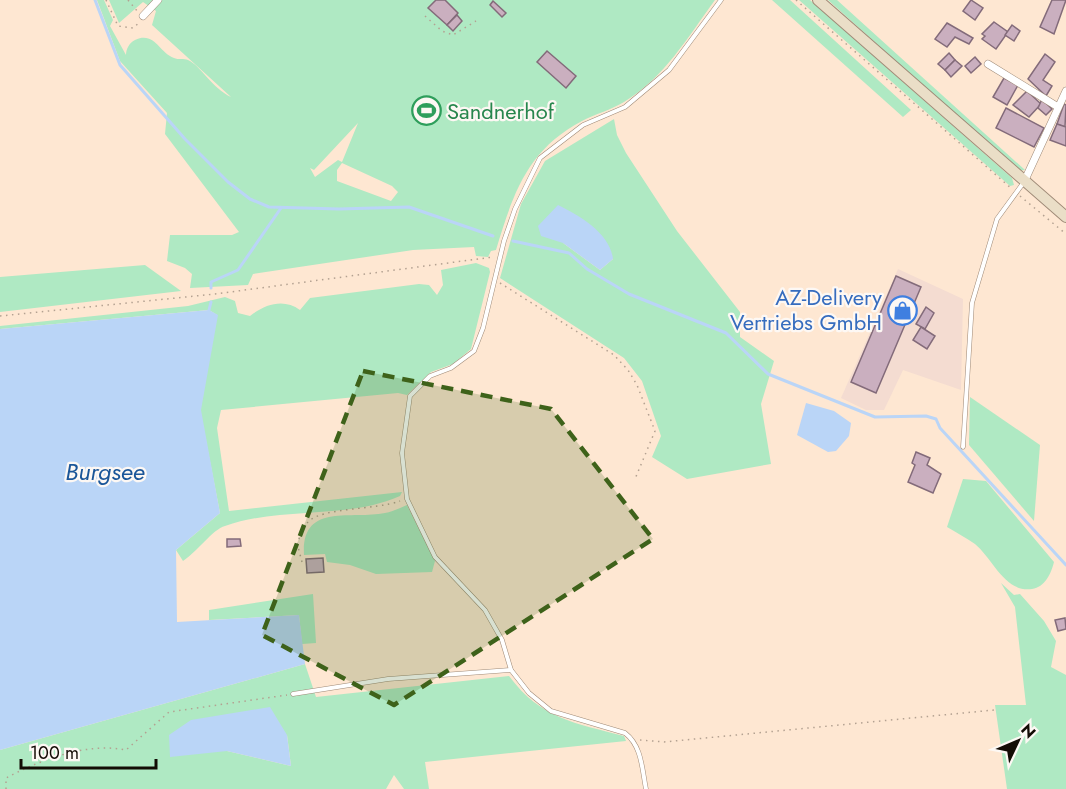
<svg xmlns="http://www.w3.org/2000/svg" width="1066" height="789" viewBox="0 0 1066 789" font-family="Jost,sans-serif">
<rect width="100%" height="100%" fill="#fee7d2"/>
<!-- commercial -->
<path fill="#f4dcd1" d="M898,269L963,299L961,390L903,370L884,410H866L841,398Z"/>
<!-- green -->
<g fill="#afe9c3" fill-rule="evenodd">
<path d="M97,0H104L113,20L110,26L126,55C126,49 129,43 135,40C155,31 159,53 174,58C178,60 184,58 188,60C201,66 212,88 231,97L152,25L156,11L143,2L119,23L109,0H715C688,37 664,78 624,102C611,110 595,114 582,121C527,150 513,194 496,250L491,251L488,257L476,256L474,247L413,250L253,274L248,285L190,288L192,274L185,268L167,261L170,235H232L239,232L165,134L167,113L120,61ZM358,123L342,162L338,160L315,177L310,168L314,170ZM342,163L392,186L398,192L391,201L337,181V170Z"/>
<path d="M772,0H790L911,110L903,117Z"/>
<path d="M799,0H810L1012,178L1014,185L1010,186Z"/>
<path d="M828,0H837L1025,170L1018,171Z"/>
<path d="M614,119L617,135L626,153L677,231L740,312V337L774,361L761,404L771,464L687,479L652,457L661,436L642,381L624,358L500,278L521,204L545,161ZM563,243L613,259L600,270Z"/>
<path d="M476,263L489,268L490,272L471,349L453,364L431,372L407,395L398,393L221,410L217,428L229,511L402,492L400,496C346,520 281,506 225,526C213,529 196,553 183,561L176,550L220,513L200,410L217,315L209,310L0,329V326L188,306L225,297L235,301L238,313L250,316C265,304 284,298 300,310L310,298L419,284L429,285L437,295L443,285L441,270Z"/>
<path d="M145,265L181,291L0,312V277Z"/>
<path d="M970,397L1040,445L1034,521L969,445Z"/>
<path d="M963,479L986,481L1054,562C1051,574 1045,587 1032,589C1005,593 993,559 975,544C966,538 956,532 947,527Z"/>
<path d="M407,505L435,561L432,572L376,574L350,565L327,562L325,554L304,555C301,502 351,520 385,513C392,512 400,508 407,505Z"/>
<path d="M1001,583L1014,595L1020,594L1044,621L1056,641L1051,667L1066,675V789H1007L995,705H1026L1015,607Z"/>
<path d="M313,594L316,643L302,644L299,615L209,620V610Z"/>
<path d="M305,664L316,697L509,676C541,719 575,723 624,736L626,741L425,762L429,789H404L394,775L386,789H0V750ZM287,735L291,766L227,751Z"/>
</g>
<!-- water -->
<g fill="#bad5f7">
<path d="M558,205C580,216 610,233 613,259L600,270L563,243L541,236L538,226Z"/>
<path d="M209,310L218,315L201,410L220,513L176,550L177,622L299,615L305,664L0,750V329Z"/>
<path d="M806,403L834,411L851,423L849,436L836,451L828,452L797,435Z"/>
<path d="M270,707L287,735L291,766L227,751L170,757L169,735L191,720Z"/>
</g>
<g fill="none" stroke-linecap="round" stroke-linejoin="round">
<!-- stream -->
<g stroke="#bad5f7" stroke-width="3">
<path d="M95,0L120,65L185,139L228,182L250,199L269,207L339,209L409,207L493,236"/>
<path d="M513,241L569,253L587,269L629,294L726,333L768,374L875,417L926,416L936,419L940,428L1066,565"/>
<path d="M211,288V282L238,270L281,208"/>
<path d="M209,310L211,302"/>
</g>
</g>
<!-- building -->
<g fill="#caafbf" stroke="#836b7a" stroke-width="1.5">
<path d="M436,0H445L458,13L447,25L428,8Z"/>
<path d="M971,0L983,8L975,20L963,11Z"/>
<path d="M1052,0H1066L1054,34L1040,27Z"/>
<path d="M493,1L506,13L502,17L490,5Z"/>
<path d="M457,15L462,21L453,31L447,25Z"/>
<path d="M994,22L1008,32L996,49L982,39L985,36L982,34Z"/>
<path d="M947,23L973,38L969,44L955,37L947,47L935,39Z"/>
<path d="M1012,25L1020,31L1014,41L1005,35Z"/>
<path d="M547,51L576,76L566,88L537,62Z"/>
<path d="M949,53L955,60L945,70L938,64Z"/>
<path d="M1045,54L1055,62L1043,80L1052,86L1046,96L1028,79Z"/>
<path d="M975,57L981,64L971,73L965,66Z"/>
<path d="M955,60L962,66L951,77L945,70Z"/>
<path d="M1004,78L1018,85L1007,105L993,97Z"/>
<path d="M1027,91L1041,104L1029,117L1013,105Z"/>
<path d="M1042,99L1052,109L1046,115L1038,108Z"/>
<path d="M1064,104L1066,105L1065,127L1057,124Z"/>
<path d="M1006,108L1044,128L1034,147L996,128Z"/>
<path d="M1057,124L1066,127V146L1050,140Z"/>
<path d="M896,276L921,287L876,393L851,382Z"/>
<path d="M926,307L934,313L925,329L916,324Z"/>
<path d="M921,327L935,336L927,349L913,340Z"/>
<path d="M916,452L930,458L927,465L941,474L933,493L908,482L915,465L912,463Z"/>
<path d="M227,539H240L241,546L227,547Z"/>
<path d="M323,558L324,572L307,573L306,559Z"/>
<path d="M1065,618L1066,629L1058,631L1055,620Z"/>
</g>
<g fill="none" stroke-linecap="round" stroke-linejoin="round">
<defs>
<g id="lane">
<path d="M963,447L972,303L997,219L1024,182"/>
<path d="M293,694L388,679L511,670"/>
<path d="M646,789C642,769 642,746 625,733L551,711L529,693L511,670L502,640L485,610L435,557L407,499L402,453L410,396L430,376L451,368L474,351L483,328L504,241L515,209L540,158L583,125L625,107L669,70L721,0"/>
</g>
<g id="street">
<path d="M143,16L158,0"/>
<path d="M988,64L1058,107"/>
<path d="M1024,182L1066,91"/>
</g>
<path id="secondary" d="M818,0L1066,217"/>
</defs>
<!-- lane casing -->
<use href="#lane" stroke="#9f8a77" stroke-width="5"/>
<!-- street casing -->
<use href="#street" stroke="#9f8a77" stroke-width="8"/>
<!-- secondary casing -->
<use href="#secondary" stroke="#9f8a77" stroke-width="12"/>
<!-- path -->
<g stroke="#b3a191" stroke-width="1.5" stroke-dasharray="1.5 4.5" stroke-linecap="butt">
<path d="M106,0L118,26L133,28L140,22"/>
<path d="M128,0L138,12"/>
<path d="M796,0L1012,189"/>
<path d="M425,16L442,31L453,35L476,21"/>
<path d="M1020,196L1066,234"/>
<path d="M500,283L614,355L628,370L637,385L655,431L635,479"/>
<path d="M0,316L215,294L493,257"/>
<path d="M302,562L297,543C300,537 303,527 308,522C322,507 377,510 400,501"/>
<path d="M640,740L664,742L994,710"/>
<path d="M6,789V778C40,760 87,742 126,750L169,712L287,695"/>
</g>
<!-- lane -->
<use href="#lane" stroke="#fff" stroke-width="4"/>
<!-- street -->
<use href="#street" stroke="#fff" stroke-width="7"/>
<!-- secondary -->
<use href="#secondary" stroke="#eadec7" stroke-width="10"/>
</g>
<!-- marked area -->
<path fill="#3e621a" fill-opacity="0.2" stroke="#3e621a" stroke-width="4.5" stroke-dasharray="12 8" stroke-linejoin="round" d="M363,371L551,409L653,539L394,705L262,635Z"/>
<!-- icons -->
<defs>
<symbol id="stadium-ring" viewBox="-11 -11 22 22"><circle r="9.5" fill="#fdf8f4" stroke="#2e9e5b" stroke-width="1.5"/><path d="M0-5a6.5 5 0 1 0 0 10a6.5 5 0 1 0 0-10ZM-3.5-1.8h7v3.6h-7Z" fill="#2e9e5b"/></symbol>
<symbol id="shop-ring" viewBox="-11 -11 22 22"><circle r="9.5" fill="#fdf8f4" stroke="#3f7fe0" stroke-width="1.5"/><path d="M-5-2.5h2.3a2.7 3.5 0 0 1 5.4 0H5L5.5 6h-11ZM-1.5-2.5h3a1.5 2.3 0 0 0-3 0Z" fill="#3f7fe0"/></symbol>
</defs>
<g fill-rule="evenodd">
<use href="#stadium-ring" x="410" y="94" width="33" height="33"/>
<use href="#shop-ring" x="886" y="294" width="33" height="33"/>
</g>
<g text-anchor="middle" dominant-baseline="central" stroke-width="4.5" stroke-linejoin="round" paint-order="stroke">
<!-- leisure labels -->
<g font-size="22" fill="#27864d" stroke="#fdf8f4" text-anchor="start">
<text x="447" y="111">Sandnerhof</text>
</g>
<!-- shop labels -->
<g font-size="22" fill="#366cbe" stroke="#fdf8f4" text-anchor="end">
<text x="882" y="297">AZ-Delivery<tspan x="882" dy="25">Vertriebs GmbH</tspan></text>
</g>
<!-- water labels -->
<g font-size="24" font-style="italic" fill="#1b5699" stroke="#fdf8f4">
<text x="105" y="471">Burgsee</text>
</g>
</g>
<!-- north arrow -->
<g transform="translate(1018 741) rotate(46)" stroke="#fdf8f4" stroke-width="4.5" paint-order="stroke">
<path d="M0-4.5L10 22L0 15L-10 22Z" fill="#130c05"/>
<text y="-9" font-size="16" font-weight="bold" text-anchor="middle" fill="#130c05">N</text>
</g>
<!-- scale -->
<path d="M21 759v9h135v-9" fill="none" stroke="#130c05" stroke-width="3"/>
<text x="30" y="759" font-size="18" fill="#130c05" stroke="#fdf8f4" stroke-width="4.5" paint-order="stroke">100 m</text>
</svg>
